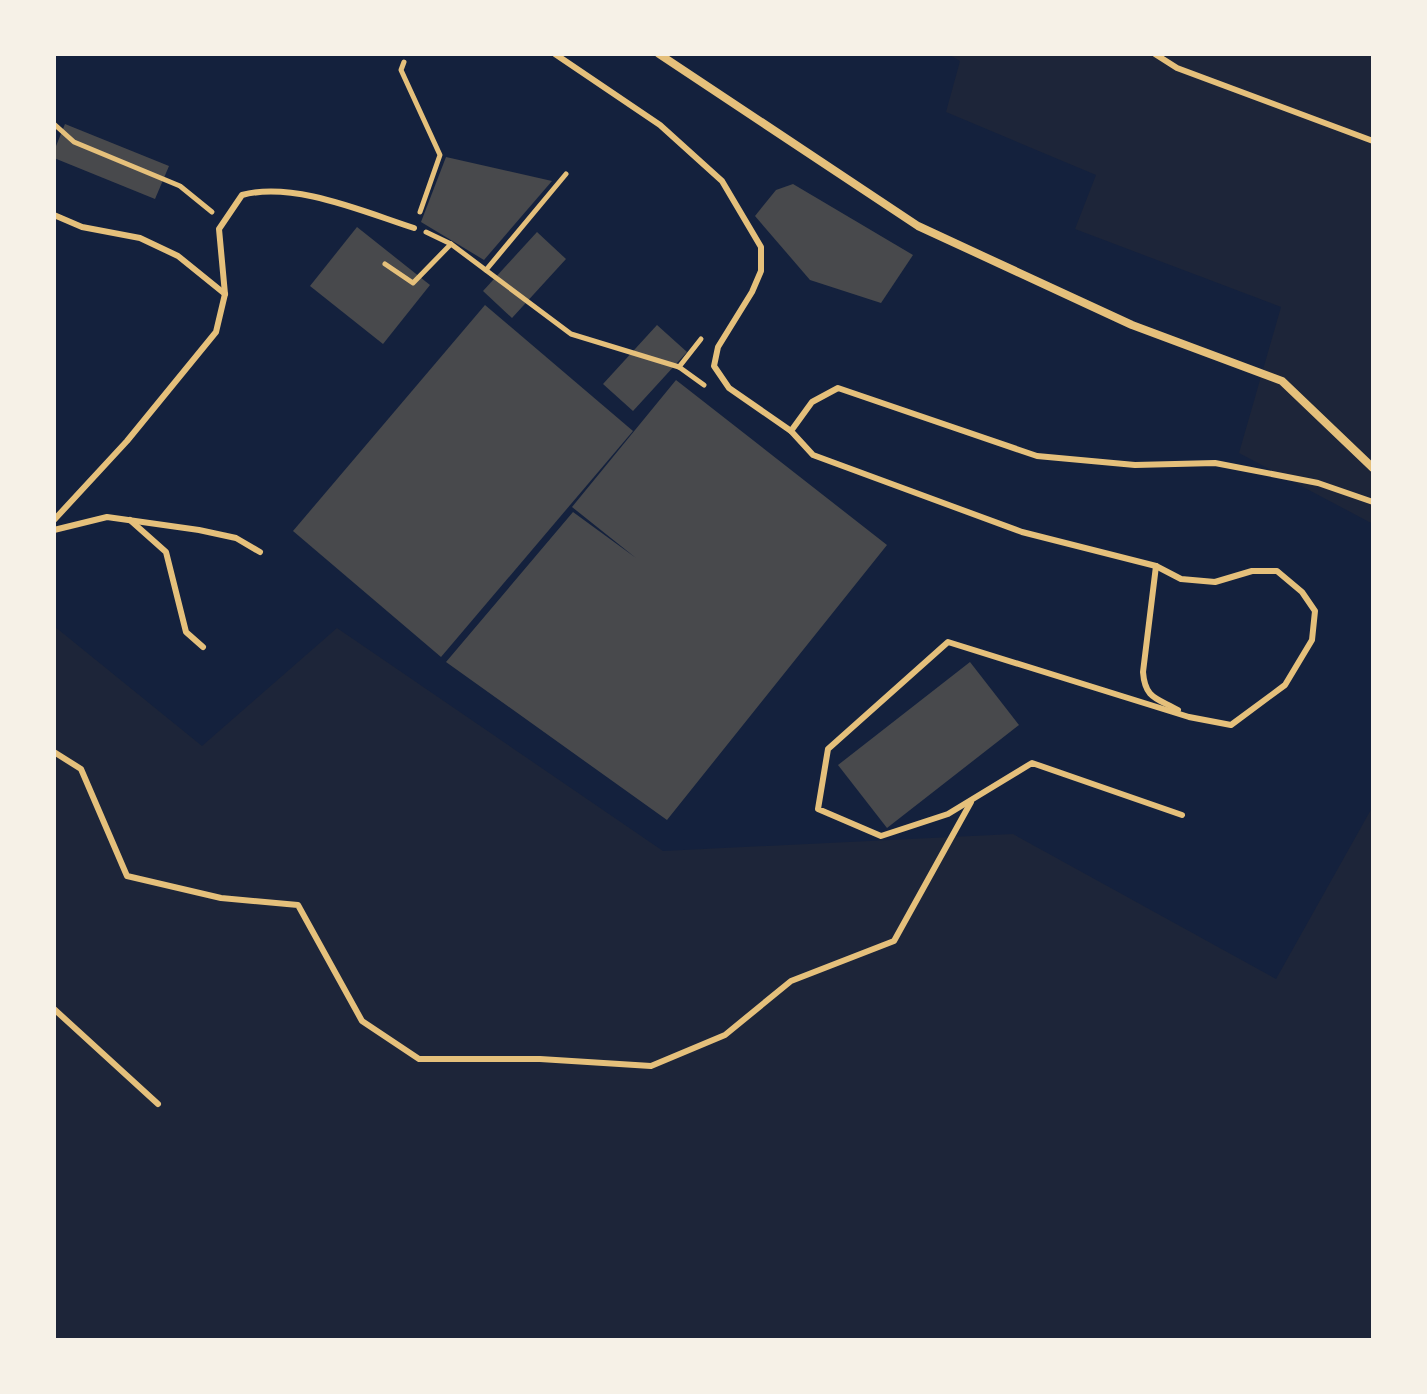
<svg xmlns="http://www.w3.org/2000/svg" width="1427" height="1394" viewBox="0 0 1427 1394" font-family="Ubuntu,sans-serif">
<rect width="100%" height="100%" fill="#14213d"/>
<!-- green -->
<g fill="#1d2539">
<path d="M948,54H1373V524L1239,453L1281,307L1075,229L1096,175L946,112L960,61Z"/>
<path d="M54,626L202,746L337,628L663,851L1013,834L1276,979L1373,806V1340H54Z"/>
</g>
<!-- building -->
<g fill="#48494c">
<path d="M65,124L169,166L155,199L54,158V151Z"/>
<path d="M446,157L552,181L484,260L421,222Z"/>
<path d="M793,184L913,255L881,303L810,280L755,216L776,190Z"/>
<path d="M357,227L430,285L383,344L310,286Z"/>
<path d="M537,232L566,259L512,318L483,291Z"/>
<path d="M485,305L633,431L441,657L293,531Z"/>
<path d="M657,325L687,352L633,411L603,384Z"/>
<path d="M676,380L887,545L667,820L446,662L573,512L636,558L572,507Z"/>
<path d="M970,662L1019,725L887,828L838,765Z"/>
</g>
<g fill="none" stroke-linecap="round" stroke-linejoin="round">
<!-- path -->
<g stroke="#e5c07b" stroke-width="5">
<path d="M404,62L401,70L440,155L420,212"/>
<path d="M54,124L74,142L180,186L212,212"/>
<path d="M426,232L451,244L571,334L679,367L704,385"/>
<path d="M385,264L413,283L451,244"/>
<path d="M486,270L566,174"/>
<path d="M679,367L701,339"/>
</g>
<!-- service -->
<g stroke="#e5c07b" stroke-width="6">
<path d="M555,54L660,125L722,181L761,247V271L752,292L718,347L714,366L729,388L791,431"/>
<path d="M1155,54L1177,68L1373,141"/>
<path d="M54,215L82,227L140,238L178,256L225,294"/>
<path d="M54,520L127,441L216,332L225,294L219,229L242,195C294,181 364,212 414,228"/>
<path d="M130,520L166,552L186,632L203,647"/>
<path d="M54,530L107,517L199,530L236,538L260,552"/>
<path d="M1156,566L1143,672C1145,699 1157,698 1178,710"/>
<path d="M54,752L81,769L127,876L221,898L298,905L362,1021L419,1059H540L651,1066L725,1035L791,981L894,941L971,802"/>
<path d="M1182,815L1032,763L948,814L881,836L818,809L828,749L948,642L1189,717L1231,725L1285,685L1312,640L1315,611L1302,592L1277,571H1252L1215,582L1181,579L1156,566L1022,532L813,455L791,431L812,402L838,388L1037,456L1135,465L1215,463L1318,483L1373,502"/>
<path d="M54,1009L158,1104"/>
</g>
<!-- minor -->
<path stroke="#e5c07b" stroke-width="8" d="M659,54L918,226L1132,325L1282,381L1373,468"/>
</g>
<!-- border -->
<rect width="1427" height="1394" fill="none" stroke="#f6f1e7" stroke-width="112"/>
</svg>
